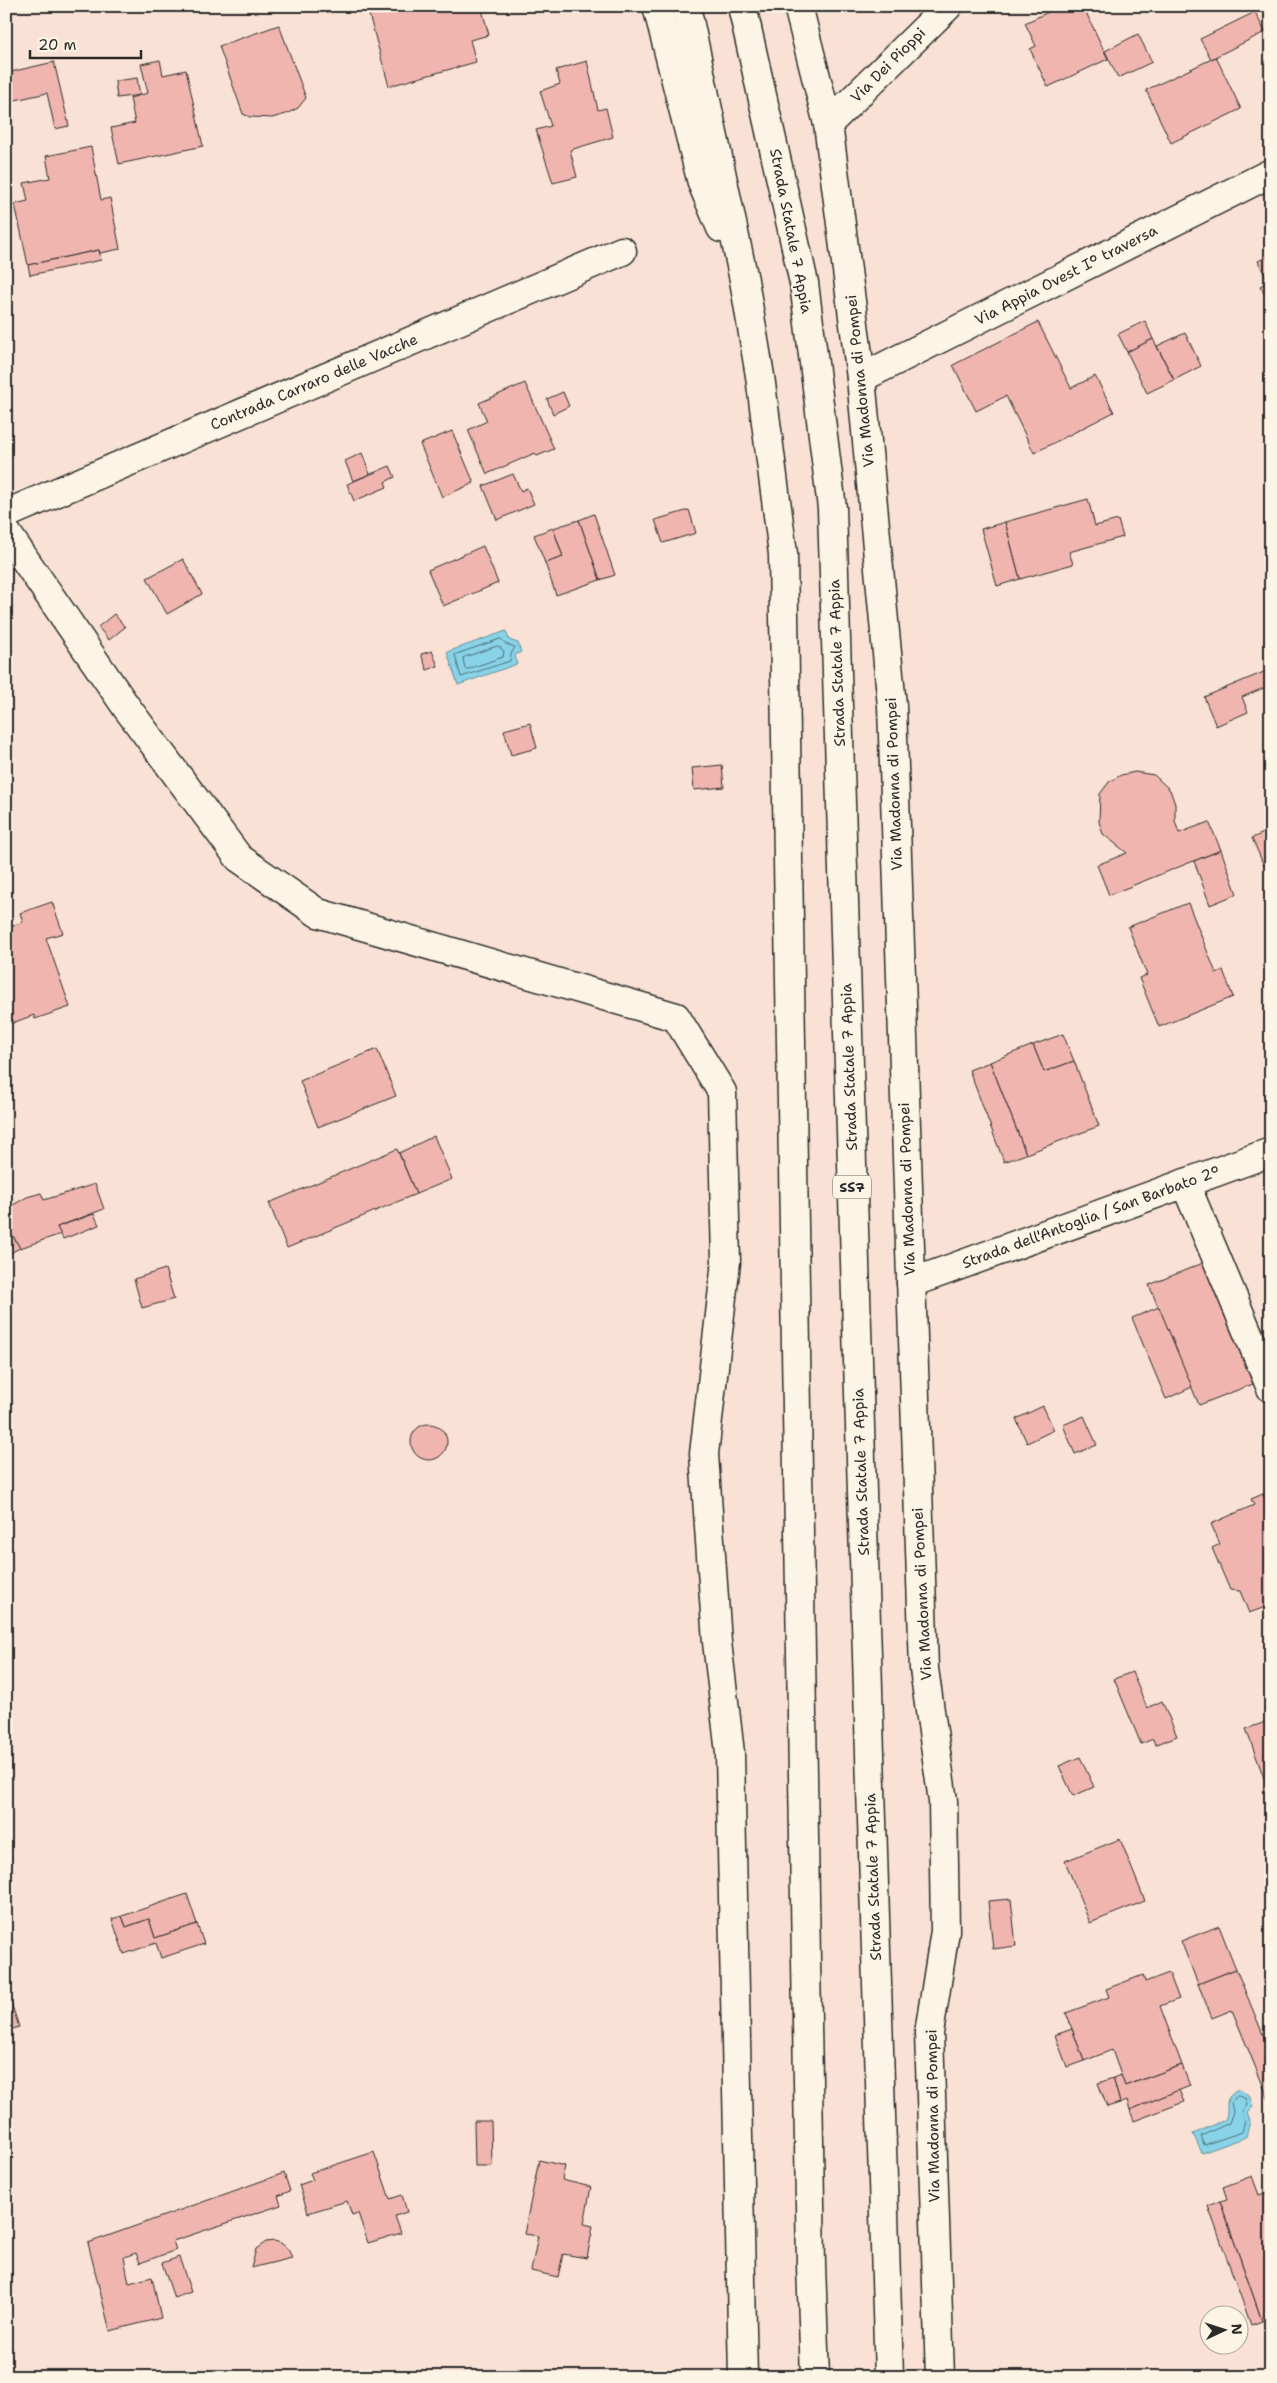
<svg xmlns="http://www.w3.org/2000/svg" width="1277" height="2383" viewBox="0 0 1277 2383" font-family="'Shantell Sans',sans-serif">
<rect width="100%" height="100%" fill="#f9e2d5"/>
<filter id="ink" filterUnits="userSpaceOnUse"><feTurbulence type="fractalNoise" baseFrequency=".02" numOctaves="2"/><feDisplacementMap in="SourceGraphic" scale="10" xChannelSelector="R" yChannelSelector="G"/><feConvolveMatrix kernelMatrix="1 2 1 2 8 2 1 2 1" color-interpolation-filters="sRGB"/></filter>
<g filter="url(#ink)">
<!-- water -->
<g fill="#88d3e8" stroke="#63909c">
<path d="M506,631L509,640L518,643L521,652L515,655L517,664L458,685L447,652Z"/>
<path d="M1238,2090L1249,2095L1253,2107L1247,2113L1250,2121L1246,2137L1202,2153L1193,2134L1225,2120C1231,2104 1220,2101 1238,2090Z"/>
</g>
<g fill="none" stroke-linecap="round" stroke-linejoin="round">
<!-- shore -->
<g stroke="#506e77" stroke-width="1">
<path d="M501,639L506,644L515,647L511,654L510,661L461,677L455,655Z"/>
<path d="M498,646L504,651L503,657L468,669H465L463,658Z"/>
<path d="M1238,2096L1245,2098L1247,2105L1242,2112L1245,2121L1242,2132L1204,2145L1201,2136L1229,2123L1233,2112L1231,2102Z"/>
</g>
</g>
<!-- building -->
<g fill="#f1b5af" stroke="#2b2b2b">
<path d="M384,6H456L457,10L481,6L489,35L470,40L476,62L389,86L368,11Z"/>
<path d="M1061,6H1083L1108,59L1048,87L1030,49L1036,46L1025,23Z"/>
<path d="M1255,12L1265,32L1211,59L1200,39Z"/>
<path d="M279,25L306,98L298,108L286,114L272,118L250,117L243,114L219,46Z"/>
<path d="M1138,34L1152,62L1118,78L1105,51Z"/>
<path d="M1216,57L1241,109L1171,143L1146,90Z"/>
<path d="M160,60L163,75L186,70L203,146L119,164L111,128L135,123L130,98L148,93L141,64Z"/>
<path d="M587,61L598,110L606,108L613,137L570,150L577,177L553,183L536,130L551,126L540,91L560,84L556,70Z"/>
<path d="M54,62L69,126L55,129L47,93L6,102V73Z"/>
<path d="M137,78L140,95L117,98L115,81Z"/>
<path d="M91,147L101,200L110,198L120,249L100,253L99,250L28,265L15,204L28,201L24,183L50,178L46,156Z"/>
<path d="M99,250L101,260L30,275L28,265Z"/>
<path d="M1271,255V306L1260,286L1268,282L1258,261Z"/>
<path d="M1145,321L1153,339L1127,352L1118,334Z"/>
<path d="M1038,322L1071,388L1095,376L1114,412L1034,453L1006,396L976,411L953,365Z"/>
<path d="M1185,333L1201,366L1174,380L1157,346Z"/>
<path d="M1153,339L1174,380L1147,393L1127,352Z"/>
<path d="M525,383L554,449L537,456L535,453L487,474L468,430L487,421L479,403Z"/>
<path d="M563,392L569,406L553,414L547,399Z"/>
<path d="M452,431L474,483L442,497L420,444Z"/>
<path d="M362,453L370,474L353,481L345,461Z"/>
<path d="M390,466L395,477L385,482L387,487L354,501L347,484Z"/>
<path d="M513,474L521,491L527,488L534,504L497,520L483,486Z"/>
<path d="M1088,499L1095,526L1118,520L1123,537L1069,552L1073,564L1020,579L1005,522Z"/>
<path d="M689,510L696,533L663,543L655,520Z"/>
<path d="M594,514L615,575L600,580L579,520Z"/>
<path d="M579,520L600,580L556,595L545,563L563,557L553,528Z"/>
<path d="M1005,522L1020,579L997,586L981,529Z"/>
<path d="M553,528L563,557L545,563L534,535Z"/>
<path d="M483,546L498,583L443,606L428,570Z"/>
<path d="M183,559L202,594L167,614L147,578Z"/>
<path d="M114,614L125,627L109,640L98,627Z"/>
<path d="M432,651L438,666L427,670L421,654Z"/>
<path d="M1271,669V685L1242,697L1248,712L1216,726L1204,697Z"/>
<path d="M530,723L537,748L511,755L504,730Z"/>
<path d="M722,765L724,787L694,790L692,768Z"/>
<path d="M1135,772L1154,775L1170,790L1175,804V821L1179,833L1209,822L1221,850L1109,895L1097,865L1127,853L1103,834L1099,822L1100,794L1109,782L1121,775Z"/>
<path d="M1271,830V863L1264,866L1252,838Z"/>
<path d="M1221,850L1237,894L1210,905L1194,861Z"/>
<path d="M52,902L63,933L46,938L70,1007L35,1019L34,1015L7,1025L6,928L23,922L20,913Z"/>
<path d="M1188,903L1216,973L1223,970L1233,997L1159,1027L1139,978L1147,975L1128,927Z"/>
<path d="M1063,1034L1074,1061L1044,1072L1033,1045Z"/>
<path d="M1033,1045L1044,1072L1074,1061L1099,1126L1026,1154L990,1062Z"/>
<path d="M377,1049L396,1096L318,1127L300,1081Z"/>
<path d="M990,1062L1026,1154L1004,1162L969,1070Z"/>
<path d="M434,1136L452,1179L416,1194L399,1153Z"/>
<path d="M397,1149L416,1194L287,1248L269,1203Z"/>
<path d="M95,1184L104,1209L57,1227L61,1234L20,1248L6,1224V1209L27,1197L41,1193L44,1200Z"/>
<path d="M94,1214L99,1225L63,1239L57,1227Z"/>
<path d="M6,1224L20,1248L6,1255Z"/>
<path d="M1203,1263L1253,1384L1199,1405L1149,1285Z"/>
<path d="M165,1269L174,1299L142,1308L134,1279Z"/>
<path d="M1159,1307L1192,1387L1166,1399L1132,1318Z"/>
<path d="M1043,1406L1054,1430L1027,1443L1016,1419Z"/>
<path d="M1084,1416L1097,1445L1075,1454L1063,1425Z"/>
<circle cx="429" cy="1442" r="18"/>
<path d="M1271,1490V1517L1263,1494Z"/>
<path d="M1263,1494L1271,1517V1605L1249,1613L1240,1591L1230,1590L1212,1548L1220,1544L1211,1524L1254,1505L1251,1499Z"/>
<path d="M1132,1672L1147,1708L1162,1701L1177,1736L1155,1745L1153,1739L1141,1744L1114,1679Z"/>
<path d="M1271,1720V1797L1246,1729Z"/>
<path d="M1080,1757L1094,1787L1073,1796L1059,1766Z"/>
<path d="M1120,1839L1145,1901L1090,1923L1065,1861Z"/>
<path d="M187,1894L197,1924L155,1938L149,1919L126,1927L122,1916Z"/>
<path d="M1011,1899L1016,1946L993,1949L988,1901Z"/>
<path d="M122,1916L126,1927L149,1919L155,1938L197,1924L204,1944L161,1958L156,1943L124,1954L112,1919Z"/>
<path d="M1219,1926L1236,1969L1198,1984L1181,1941Z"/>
<path d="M1236,1969L1271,2054V2105L1232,2010L1212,2018L1198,1984Z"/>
<path d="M1169,1973L1179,1999L1160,2006L1182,2065L1125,2086L1112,2050L1084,2061L1066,2013L1109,1997L1106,1989L1143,1975L1145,1982Z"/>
<path d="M6,1987L19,2027L6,2031Z"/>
<path d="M1072,2029L1084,2061L1067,2067L1055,2035Z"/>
<path d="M1182,2065L1190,2086L1130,2110L1127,2100L1120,2103L1113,2078L1121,2075L1125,2086Z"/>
<path d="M1113,2078L1120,2103L1107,2107L1098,2083Z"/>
<path d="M1179,2090L1184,2102L1134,2121L1130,2110Z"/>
<path d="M474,2121H491L492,2166H475Z"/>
<path d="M374,2152L390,2199L402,2195L407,2212L395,2216L401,2233L368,2243L358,2213L352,2215L347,2201L308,2213L299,2185L313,2180L310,2173Z"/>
<path d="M539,2160L565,2166L562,2180L591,2187L584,2224L593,2226L587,2258L563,2254L558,2277L531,2271L538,2236L524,2234Z"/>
<path d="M284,2173L290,2191L278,2196L281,2205L173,2241L176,2250L140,2263L136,2253L124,2257L129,2283L152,2277L161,2318L110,2331L88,2243Z"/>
<path d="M1252,2176L1259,2195L1267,2192L1271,2201V2318L1262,2321L1220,2201L1227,2199L1223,2187Z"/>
<path d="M1220,2201L1262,2321L1251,2325L1208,2206Z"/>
<path d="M274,2241L281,2243L288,2249L292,2258L251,2268L256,2249L266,2242Z"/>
<path d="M179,2257L191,2292L174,2298L162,2263Z"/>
</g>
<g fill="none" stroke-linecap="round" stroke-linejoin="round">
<defs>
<g id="minor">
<path d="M798,6L828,124L861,378L892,706L924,1669L943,1801L945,1931L929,2033L940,2377"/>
<path d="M828,124L948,6"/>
<path d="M861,378L1271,173"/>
<path d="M6,514L622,251"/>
<path d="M1185,1183L1271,1388"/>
<path d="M911,1283L1271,1152"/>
</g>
<path id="tertiary" d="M6,532L127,708L239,858L318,913L676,1017L722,1092L726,1262L704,1454L717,1642L730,1753L743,2377"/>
<g id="trunk">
<path d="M657,6L702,183L721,228"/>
<path d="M686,6L744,280L760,376L783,554L811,2265L815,2377"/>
<path d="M742,6L804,283L832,508L889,2377"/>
</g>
</defs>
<!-- minor casing -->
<use href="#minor" stroke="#2b2b2b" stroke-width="31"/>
<!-- tertiary casing -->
<use href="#tertiary" stroke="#2b2b2b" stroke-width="31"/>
<!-- trunk casing -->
<use href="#trunk" stroke="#2b2b2b" stroke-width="31"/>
<!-- minor -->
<use href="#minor" stroke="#fcf5e5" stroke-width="28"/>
<!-- tertiary -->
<use href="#tertiary" stroke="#fcf5e5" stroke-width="28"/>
<!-- trunk -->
<use href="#trunk" stroke="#fcf5e5" stroke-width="28"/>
</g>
</g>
<g text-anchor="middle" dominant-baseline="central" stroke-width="4" stroke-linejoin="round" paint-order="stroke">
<!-- shield labels -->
<rect fill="#fcf5e5" stroke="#6a6863" stroke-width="1" x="833" y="1175.5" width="38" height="23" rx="4"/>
<g font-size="14" font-weight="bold" fill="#2b2b2b">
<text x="852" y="1187">SS7</text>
</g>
<!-- street labels -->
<g font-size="15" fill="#2b2b2b" stroke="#fcf5e5">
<text transform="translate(888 65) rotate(-45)">Via Dei Pioppi</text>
<text transform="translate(791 231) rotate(79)">Strada Statale 7 Appia</text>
<text transform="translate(1066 275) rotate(-27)">Via Appia Ovest I° traversa</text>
<text transform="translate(860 381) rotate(-96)">Via Madonna di Pompei</text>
<text transform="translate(314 382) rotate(-23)">Contrada Carraro delle Vacche</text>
<text transform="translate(837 663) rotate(-92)">Strada Statale 7 Appia</text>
<text transform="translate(894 784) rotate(-92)">Via Madonna di Pompei</text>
<text transform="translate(849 1067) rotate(-92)">Strada Statale 7 Appia</text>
<text transform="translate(907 1189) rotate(-92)">Via Madonna di Pompei</text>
<text transform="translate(1091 1217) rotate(-20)">Strada dell'Antoglia / San Barbato 2°</text>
<text transform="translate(861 1472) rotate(-92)">Strada Statale 7 Appia</text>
<text transform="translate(922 1594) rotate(-93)">Via Madonna di Pompei</text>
<text transform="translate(873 1877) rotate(-92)">Strada Statale 7 Appia</text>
<text transform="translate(933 2116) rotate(-91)">Via Madonna di Pompei</text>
</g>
</g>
<!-- margin -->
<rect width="1277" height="2383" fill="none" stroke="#fcf5e5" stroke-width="25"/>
<rect x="12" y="12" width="1252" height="2358" fill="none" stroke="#2b2b2b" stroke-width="2" filter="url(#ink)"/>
<!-- north arrow -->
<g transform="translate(1224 2330) rotate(86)"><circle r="24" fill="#fcf5e5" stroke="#a8a49b"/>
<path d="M0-4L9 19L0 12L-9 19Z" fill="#2b2b2b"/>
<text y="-8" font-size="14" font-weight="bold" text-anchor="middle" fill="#2b2b2b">N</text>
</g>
<!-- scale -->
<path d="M30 50v8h111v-8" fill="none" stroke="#2b2b2b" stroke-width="2.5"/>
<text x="38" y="50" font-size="15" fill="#2b2b2b" stroke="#fcf5e5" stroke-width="4" paint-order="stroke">20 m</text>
</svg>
